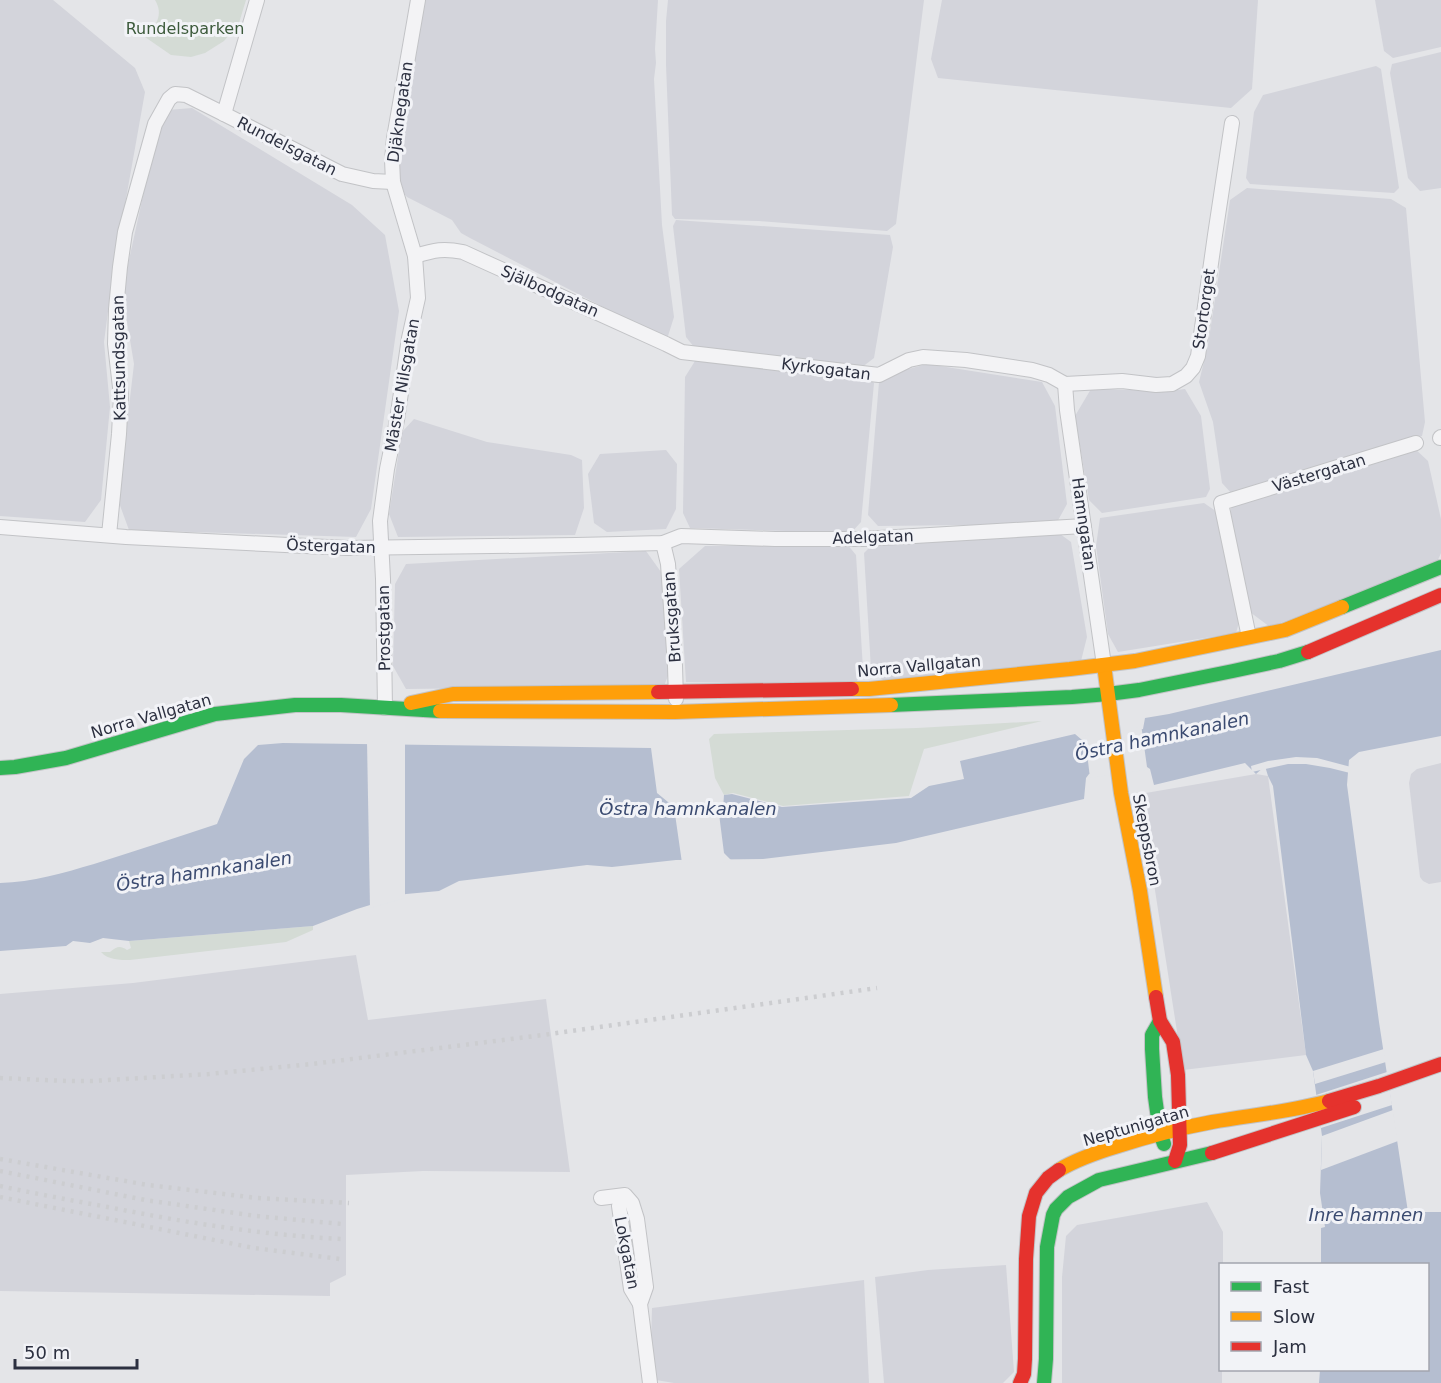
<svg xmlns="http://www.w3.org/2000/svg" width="1441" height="1383" viewBox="0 0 1441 1383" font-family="'DejaVu Sans',sans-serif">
<rect width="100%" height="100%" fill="#e4e5e8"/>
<!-- built -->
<g fill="#d3d4db">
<path d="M0,0H53L135,68L145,92L114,266L104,342L110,407L101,500L85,522L0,516Z"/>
<path d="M425,0H658L655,49L656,63L654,79L662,225L674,317L668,336H656L636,324L470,238L461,233L452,220L407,197L401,190L400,185L397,154L403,125Z"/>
<path d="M668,0H924L896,224L887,231L759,221L675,219L672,215L666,65V21Z"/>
<path d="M942,0H1258L1252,89L1231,108L938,78L931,59Z"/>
<path d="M1375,0H1441V47L1393,58L1384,51Z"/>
<path d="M1441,52V188L1420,191L1408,178L1390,73L1392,64Z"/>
<path d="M1376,66L1381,69L1399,188L1394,193L1250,184L1246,178L1254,112L1263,95Z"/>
<path d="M192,108L352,205L385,235L399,311L371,509L356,537L129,530L118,500L134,364L122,292L153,150L168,110Z"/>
<path d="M1247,188L1391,199L1406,208L1425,422L1422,436L1232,494L1222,483L1213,422L1199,382L1208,345L1230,200Z"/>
<path d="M676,220L890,235L893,247L874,358L861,368L694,347L686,337L673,226Z"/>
<path d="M695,361L864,375L874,383L861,522L851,533L690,528L683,513L685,377Z"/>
<path d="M927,364L1042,382L1055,406L1067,504L1056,524L878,526L868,515L879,382L883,376Z"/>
<path d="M1091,389L1170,391L1185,389L1201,416L1210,489L1206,497L1102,513L1089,500L1075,416Z"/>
<path d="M414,419L487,442L571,455L582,460L584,508L575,535L398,537L389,514L402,432Z"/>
<path d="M1413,447L1428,461L1441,519V553L1437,562L1270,627L1250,612L1229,517L1233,501Z"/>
<path d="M666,450L677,464L676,509L666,529L607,532L594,523L588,474L600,454Z"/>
<path d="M1204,503L1220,514L1241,615L1236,633L1118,652L1108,634L1096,546L1100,518Z"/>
<path d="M1056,531L1071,542L1087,637L1081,661L884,681L871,669L864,553L872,545Z"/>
<path d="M847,544L856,555L863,669L855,685L686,682L679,569L705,546Z"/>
<path d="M646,551L661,572L671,668L664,686L406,689L393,666L395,584L406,564Z"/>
<path d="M1441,763V882L1429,884L1423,881L1420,877L1409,783L1411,774L1417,769Z"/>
<path d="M1256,774L1268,776L1306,1055L1183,1070L1140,794Z"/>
<path d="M356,955L368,1020L546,999L570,1172L423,1171L346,1175V1275L330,1283V1296L0,1291V994L133,983Z"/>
<path d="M1207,1202L1223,1232V1264H1220V1370H1222V1383H1062V1277L1066,1236L1077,1225Z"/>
<path d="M1006,1265L1014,1372L1003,1383H884L875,1277L928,1270Z"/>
<path d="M864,1280L869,1383H674L650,1379L652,1308Z"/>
</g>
<!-- green -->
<g fill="#d4dbd5">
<path d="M155,0H246L239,23L224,41L205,53L191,57L171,55L145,37C156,26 164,15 155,0Z"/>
<path d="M1042,721L924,749L909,796L783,806L733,793L724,795L715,778L709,739L714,734L917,728Z"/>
<path d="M313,926V930L286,942L130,960C120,960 108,960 101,952H110C117,947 119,945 127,950L131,948L129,941Z"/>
</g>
<!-- water -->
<path fill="#b5bed0" d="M1441,650V736L1359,752L1349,760L1347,785L1379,1022L1408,1212H1441V1383H1319L1320,1370H1428V1264H1321V1228L1325,1227L1320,1193L1322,1136L1313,1071L1306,1055L1273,786L1268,776L1265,766L1256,774L1245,763L1154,785L1150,769L1147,767L1089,774L1086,778L1084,799L896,843L763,859L676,860L612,867L587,865L459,881L439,891L406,894L357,909L313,926L129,941L103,938L90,943L73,941L66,946L0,951V883C33,882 63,873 94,864C136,851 177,837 217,824L244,759L258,745L283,743L651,748L657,793L668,802L723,809L724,795L732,794L782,807L911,798L929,786L964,779L960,761L1075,734L1082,740L1143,729L1145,718L1169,714Z"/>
<!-- pier -->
<g fill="#e4e5e8">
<path d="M1141,724L1148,774L1146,770L1090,778L1085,736L1140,727Z"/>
<path d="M367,741L405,742V898L370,908Z"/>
<path d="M1296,757L1317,758L1351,767L1350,773L1330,768L1306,764H1288L1252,772L1251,766L1268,761Z"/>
<path d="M673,800L718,806L724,853L733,862L682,863Z"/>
<path d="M1384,1049L1386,1062L1315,1084L1313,1071Z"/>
<path d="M1387,1072L1392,1105L1321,1128L1316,1095Z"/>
<path d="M1393,1110L1398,1141L1321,1170L1322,1136Z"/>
</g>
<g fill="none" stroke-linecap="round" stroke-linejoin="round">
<defs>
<g id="street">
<path d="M224,114L257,0"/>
<path d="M415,256C435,250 443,248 463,252L666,344L682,352L879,375L909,360L923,357L966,360L1032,370L1049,375L1065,384L1122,381L1156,385L1172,384L1186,376L1193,368L1198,356L1215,235L1232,123"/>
<path d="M1065,384L1067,410L1104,665"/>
<path d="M1440,438L1441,437"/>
<path d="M0,527L126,537L347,548L576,545L663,543L681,536L775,539H863L1084,526"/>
<path d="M109,535L119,434L121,396L115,344L116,309L120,267L125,232L155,124L169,99L175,94L186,95L224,114L342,174L373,181L393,182"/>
<path d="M663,543L668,564L675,666L676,699"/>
<path d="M1249,637L1221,503L1416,443"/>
<path d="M385,708L383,579L380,521L387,469L397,420L409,338L418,298L415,256L393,182L392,160L394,138L418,0"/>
<path d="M601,1198L625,1195L632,1203L637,1219L646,1287L640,1304L650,1383"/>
<path d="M621,1201L619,1206L631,1289L640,1304"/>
</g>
<g id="fast">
<path d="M1342,607L1441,567"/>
<path d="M891,705L1072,697L1108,694L1139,690L1233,671L1279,661L1308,652"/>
<path d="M0,768L15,767L66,758L215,714L295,705H341L440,711"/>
<path d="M1160,1021L1152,1035V1049L1155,1097L1160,1133L1164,1144"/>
<path d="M1044,1383L1046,1359L1047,1247L1053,1215L1056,1209L1068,1197L1099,1180L1212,1153"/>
</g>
<g id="slow">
<path d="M1104,665L1121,793L1140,891L1156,997"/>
<path d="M852,689H869L1070,669L1135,661L1285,630L1342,607"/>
<path d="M411,703L453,694L658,692"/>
<path d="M440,711L675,712L891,705"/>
<path d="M1059,1170C1077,1159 1098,1152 1118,1146C1149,1136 1180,1128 1212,1122C1251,1115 1290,1112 1329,1101"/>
</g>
<g id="jam">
<path d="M1308,652L1441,595"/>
<path d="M658,692L852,689"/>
<path d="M1156,997L1160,1021L1173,1042L1178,1075L1180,1145L1175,1161"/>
<path d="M1329,1101L1379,1086L1441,1064"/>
<path d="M1212,1153L1354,1107"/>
<path d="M1020,1383L1024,1374L1025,1359L1026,1259L1029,1216L1036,1193L1048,1178L1059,1170"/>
</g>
</defs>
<!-- street casing -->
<use href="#street" stroke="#c2c3c6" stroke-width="16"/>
<!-- fast casing -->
<use href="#fast" stroke="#c2c3c6" stroke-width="16"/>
<!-- slow casing -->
<use href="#slow" stroke="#c2c3c6" stroke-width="16"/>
<!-- jam casing -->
<use href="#jam" stroke="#c2c3c6" stroke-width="16"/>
<!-- street -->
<use href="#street" stroke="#f3f3f5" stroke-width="14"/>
<!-- fast -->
<use href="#fast" stroke="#30b455" stroke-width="14"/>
<!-- slow -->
<use href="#slow" stroke="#ff9f0a" stroke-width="14"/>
<!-- jam -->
<use href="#jam" stroke="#e5322d" stroke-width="14"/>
<!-- rail -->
<g stroke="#cccdd0" stroke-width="4.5" stroke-dasharray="3 6" stroke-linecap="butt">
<path d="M0,1078L66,1081H92L209,1074L312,1064L543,1035L877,988"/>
<path d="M0,1159L148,1185L257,1198L349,1203"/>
<path d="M0,1171L145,1200L256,1216L342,1224"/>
<path d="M0,1186C37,1194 75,1201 113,1208C188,1223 264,1235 341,1239"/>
<path d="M0,1197L254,1248L340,1259"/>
</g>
</g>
<g text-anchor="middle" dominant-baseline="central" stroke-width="6" stroke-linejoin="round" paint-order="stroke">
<!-- park labels -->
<g font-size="16" fill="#3c5a3b" stroke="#f2f3f7">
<text x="185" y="28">Rundelsparken</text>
</g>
<!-- street labels -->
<g font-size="16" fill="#2c3040" stroke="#f2f3f7">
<text transform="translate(400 112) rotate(-82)">Djäknegatan</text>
<text transform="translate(287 146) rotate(27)">Rundelsgatan</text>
<text transform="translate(550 291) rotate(24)">Själbodgatan</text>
<text transform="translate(1204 309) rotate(-82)">Stortorget</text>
<text transform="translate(119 358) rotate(-91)">Kattsundsgatan</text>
<text transform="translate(826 369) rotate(7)">Kyrkogatan</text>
<text transform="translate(402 385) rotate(-80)">Mäster Nilsgatan</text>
<text transform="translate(1319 473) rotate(-17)">Västergatan</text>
<text transform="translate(1084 524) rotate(82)">Hamngatan</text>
<text transform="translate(873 537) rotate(-2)">Adelgatan</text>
<text transform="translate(331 546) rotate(2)">Östergatan</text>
<text transform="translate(672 617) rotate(-94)">Bruksgatan</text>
<text transform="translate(384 628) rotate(-91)">Prostgatan</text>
<text transform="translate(919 666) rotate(-5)">Norra Vallgatan</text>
<text transform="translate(151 716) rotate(-16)">Norra Vallgatan</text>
<text transform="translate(1147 840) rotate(79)">Skeppsbron</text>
<text transform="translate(1136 1126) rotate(-16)">Neptunigatan</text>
<text transform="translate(627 1253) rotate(79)">Lokgatan</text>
</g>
<!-- water labels -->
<g font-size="18" font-style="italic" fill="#3a4a70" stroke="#f2f3f7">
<text transform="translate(1162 736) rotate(-12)">Östra hamnkanalen</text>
<text x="688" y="808">Östra hamnkanalen</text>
<text transform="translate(204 871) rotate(-9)">Östra hamnkanalen</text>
<text x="1366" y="1214">Inre hamnen</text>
</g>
</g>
<!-- legend -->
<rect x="1219" y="1263" width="210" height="108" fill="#f2f3f7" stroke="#a3a5ae" stroke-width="1.5"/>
<rect x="1231" y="1282" width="30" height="9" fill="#30b455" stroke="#a3a5ae" stroke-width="1.5"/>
<text x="1273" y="1293" font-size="18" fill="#2c3040">Fast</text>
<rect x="1231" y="1312" width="30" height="9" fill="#ff9f0a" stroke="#a3a5ae" stroke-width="1.5"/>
<text x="1273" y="1323" font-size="18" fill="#2c3040">Slow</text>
<rect x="1231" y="1342" width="30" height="9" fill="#e5322d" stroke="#a3a5ae" stroke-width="1.5"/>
<text x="1273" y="1353" font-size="18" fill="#2c3040">Jam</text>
<!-- scale -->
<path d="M15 1359v9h122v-9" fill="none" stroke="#2c3040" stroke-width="3"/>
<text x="24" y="1359" font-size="18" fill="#2c3040" stroke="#f2f3f7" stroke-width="4.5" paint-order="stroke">50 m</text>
</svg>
